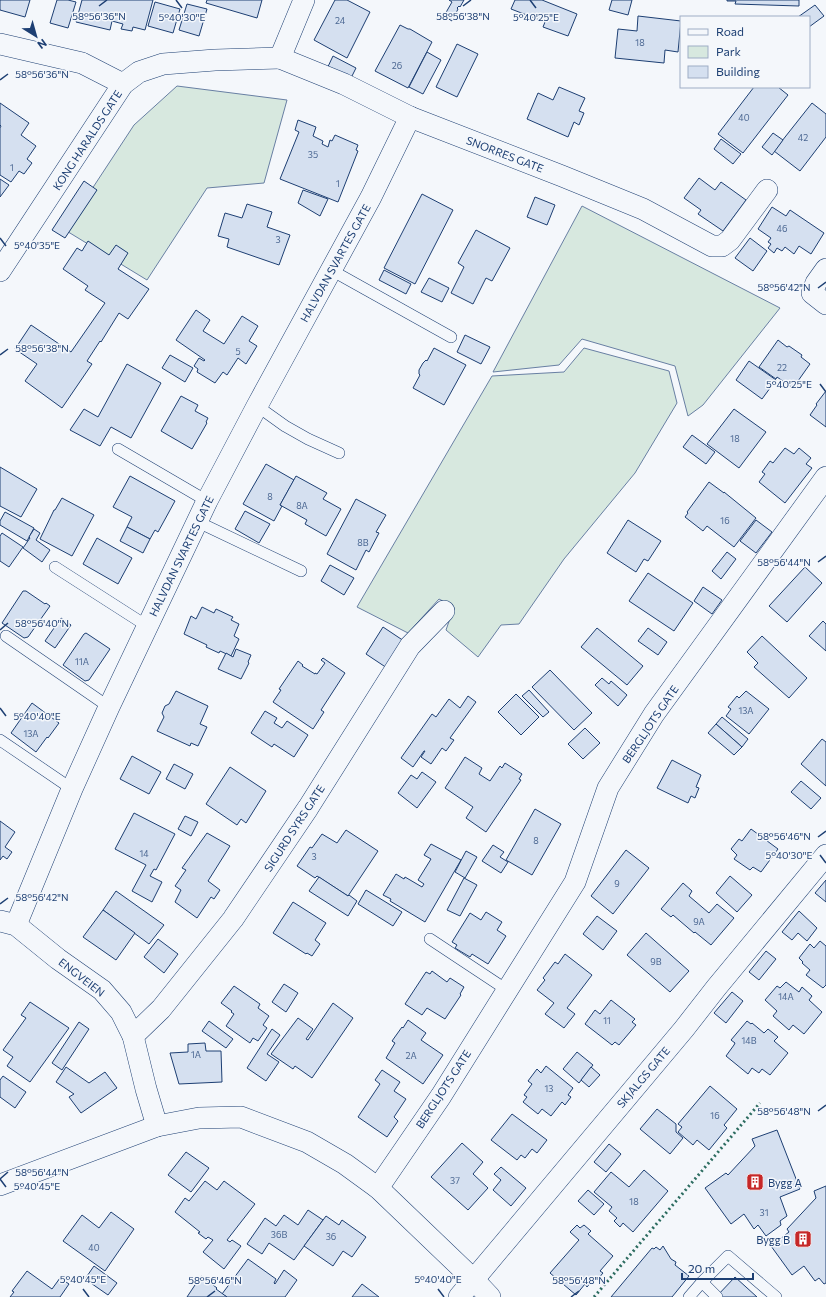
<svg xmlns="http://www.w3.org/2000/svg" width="826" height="1297" viewBox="0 0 826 1297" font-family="Commissioner,sans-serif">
<rect width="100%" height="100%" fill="#f4f7fb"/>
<!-- green -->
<g fill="#d7e8df" stroke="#687fa3">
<path d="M177,86L287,100L264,183L207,188L147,280L65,230L134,125Z"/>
<path d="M582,206L780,308L703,405L688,416L675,366L582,339L559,365L493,372Z"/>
<path d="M584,348L669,371L677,403L635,473L564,559L519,624L501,625L478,657L446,630L454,607L439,599L408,633L357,607L492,376L564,372Z"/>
</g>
<!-- building -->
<g fill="#d5e0f0" stroke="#1d3f73">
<path d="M0,0H30L25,17L0,10Z"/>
<path d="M57,0H68L76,2L68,28L50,23Z"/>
<path d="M82,0H153L145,30L133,27L132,31L121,29L123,24L112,21L110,30L76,22Z"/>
<path d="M207,0H262L257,18L206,3Z"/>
<path d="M335,0H347L370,12L347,58L314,40Z"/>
<path d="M449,0H464L460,7L459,6L457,8L458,9L452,21L444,16L452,2Z"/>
<path d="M515,0H542L577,14L568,36L543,27L545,22L511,9Z"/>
<path d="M612,0H632L628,15L609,10Z"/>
<path d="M727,0H799V6L735,4L736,1H727Z"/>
<path d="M155,2L180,9L173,33L148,26Z"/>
<path d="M187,4L207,9L199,36L179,30Z"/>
<path d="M815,5L824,16L809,27V17H798Z"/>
<path d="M638,16L681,21L678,52L665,50L664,63L615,58L618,29L637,31Z"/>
<path d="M400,25L408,29H410L432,42L408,88L375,71Z"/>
<path d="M457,44L478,54L457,97L436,87Z"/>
<path d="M427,52L441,60L423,94L409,87Z"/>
<path d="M333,56L356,68L348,84L325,73Z"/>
<path d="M559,87L585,98L579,111L584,113L579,125L574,122L568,137L527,119L538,93L553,100Z"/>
<path d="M754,87H778L788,95L743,153L718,134Z"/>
<path d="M0,103L29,123L21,135L36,146L27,159L32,163L24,174L19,171L11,182L0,175V128L1,126L0,125Z"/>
<path d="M812,103L826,114V137L800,171L774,151Z"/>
<path d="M298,120L316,127L313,136L323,141L322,144L328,147L330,140L332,141L335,135L358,145L356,150L358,151L338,202L280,179L299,132L295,130Z"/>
<path d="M773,133L783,140L772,155L762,147Z"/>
<path d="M721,139L741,154L733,164L714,149Z"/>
<path d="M699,178L715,190L721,182L746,200L723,231L698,214L701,210L684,198Z"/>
<path d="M0,179L9,185L0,197Z"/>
<path d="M84,181L97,190L65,238L52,230Z"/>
<path d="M303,190L328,199L320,216L298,203Z"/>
<path d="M422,194L453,210L415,284L384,268Z"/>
<path d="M535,197L555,205L547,225L527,217Z"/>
<path d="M247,204L272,212L267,227L290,235L279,265L227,247L229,239L218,236L225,213L242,218Z"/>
<path d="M772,207L786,216L790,210L824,233L811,254L799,246L794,254L785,247L782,251L777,248L774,253L768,248L771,244L768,242L771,238L758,229Z"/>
<path d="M476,230L510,248L492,281L486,278L473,304L451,293L464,267L458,263Z"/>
<path d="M750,238L767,251L753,271L735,258Z"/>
<path d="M88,241L109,255L116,245L128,253L118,269L149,289L128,319L119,313L101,342L100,341L87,361L92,364L62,408L25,381L37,364L15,349L31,325L71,352L105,303L85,290L88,286L63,269L77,248L82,251Z"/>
<path d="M384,270L411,284L406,294L379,280Z"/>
<path d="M429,278L449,288L442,302L421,292Z"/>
<path d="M196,310L210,320L203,331L224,344L242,316L258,326L249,341L257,346L246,364L238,358L227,375L223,372L215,383L197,372L198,369L194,366L199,358L204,361L205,360L176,340Z"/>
<path d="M465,335L490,347L481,364L457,352Z"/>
<path d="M778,340L787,347L789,346L802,355L801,357L810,364L793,388L777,377L776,379L759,367Z"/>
<path d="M434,348L466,365L444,405L413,388L420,375L419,374V370L423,363L426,360L427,361Z"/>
<path d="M170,355L193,368L185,382L162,368Z"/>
<path d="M749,361L776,380L762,399L736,380Z"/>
<path d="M127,364L161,383L131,438L111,427L100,446L70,430L84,409L98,417Z"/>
<path d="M826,391V427L810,415L817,405L816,404Z"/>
<path d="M181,396L198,405L195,411L208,418L206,422L207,423L192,449L161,431Z"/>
<path d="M734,409L766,432L739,468L707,444Z"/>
<path d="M692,435L715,452L706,464L683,447Z"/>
<path d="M785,448L794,454L799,448L811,458L806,464L812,468L785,503L759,482L765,474L762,472L770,461L773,463Z"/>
<path d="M266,464L294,480L280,505L282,506L274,521L243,504Z"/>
<path d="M0,467L37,489L21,517L0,506Z"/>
<path d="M130,476L175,501L158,532L155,530L150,539L127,527L132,517L113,507Z"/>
<path d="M296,476L327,493L323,499L341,509L326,536L305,524L307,520L280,505Z"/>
<path d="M709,482L724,493V492L756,518L734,547L707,526L703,531L685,517L688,513L687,512Z"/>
<path d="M62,498L94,515L72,556L40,539L54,510H55Z"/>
<path d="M356,499L386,515L376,532L379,533L369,552L366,550L356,570L327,554Z"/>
<path d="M245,511L270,524L259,543L235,529Z"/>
<path d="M5,512L34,528L27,541L0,525V521Z"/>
<path d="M628,520L661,541L648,561L644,559L636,572L607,553Z"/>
<path d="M756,520L772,532L756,553L740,541Z"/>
<path d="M127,527L150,539L143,553L120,541Z"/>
<path d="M34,529L40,533L36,540L50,550L42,562L23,548L30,538L29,537Z"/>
<path d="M2,533L23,547L9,567L0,561V536Z"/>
<path d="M97,538L132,558L118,584L83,564Z"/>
<path d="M727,552L736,559L721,579L712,571Z"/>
<path d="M330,565L354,578L344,595L321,581Z"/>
<path d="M805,567L822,583L787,622L769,606Z"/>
<path d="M648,573L693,603L674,631L629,601Z"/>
<path d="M703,587L722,600L712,614L694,601Z"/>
<path d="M23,591H26L45,604L46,603L50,606L28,637L24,638L2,623Z"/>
<path d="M202,607L214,613L216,609L233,617L231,620L239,624L234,636L239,639L231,656L220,651L219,653L206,647L207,645L184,634L191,616L196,619Z"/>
<path d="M61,618L71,625L55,648L45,641Z"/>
<path d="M823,621L826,624V651L809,636Z"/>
<path d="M383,627L404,641L387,668L366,654Z"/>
<path d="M597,628L643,666L627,685L581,647Z"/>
<path d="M648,628L667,642L658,655L638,641Z"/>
<path d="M86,633L110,649L89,680L85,681L63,665L84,634Z"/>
<path d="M762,636L807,678L789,698L754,667L758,663L747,652Z"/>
<path d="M236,649L251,655L248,662L249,663L241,679L218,669L226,653L233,657Z"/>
<path d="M323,658L345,673L321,710L324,712L313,729L273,702L281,690L279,689L298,661L303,665L302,666L315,674V673L317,674L325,663L321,660Z"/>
<path d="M550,670L592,713L574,730L532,687Z"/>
<path d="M602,678L609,684L611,681L627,695L618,706L595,685Z"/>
<path d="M529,690L549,712L543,717L522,696Z"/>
<path d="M176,691L208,706L200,724L207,727L198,746L191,743L190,746L157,731L164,717L162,713L165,706L169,704Z"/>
<path d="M746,691L769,709L749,734L726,716L731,709L728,707L737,696L739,698Z"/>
<path d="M516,694L539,717L521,735L498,712Z"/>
<path d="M468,696L476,702L450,738L454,740L446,751L442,748L431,764L421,757L425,751H424L413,767L401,758L432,714L436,717L449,699L460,708Z"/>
<path d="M32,703L59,723L48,738L47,737L36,752L11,733Z"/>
<path d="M265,711L277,718L274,723L282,728L287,721L308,735L294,757L274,744L272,747L251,733Z"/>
<path d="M722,717L748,739L742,747L716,724Z"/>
<path d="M716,724L742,747L734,755L708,733Z"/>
<path d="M585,728L600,743L583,759L568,744Z"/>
<path d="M822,739L826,742V786L801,764Z"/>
<path d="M132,756L161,772L149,794L120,779Z"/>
<path d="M465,757L482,768L479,774L490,781L500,766L502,768L505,763L522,774L519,779L521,780L486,832L466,818L473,807L445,788Z"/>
<path d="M672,760L701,775L696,787L699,788L695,798L691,796L688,803L657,788Z"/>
<path d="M174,764L193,774L185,789L166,779Z"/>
<path d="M230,767L266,791L246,823L241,819L237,825L206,804Z"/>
<path d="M422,772L436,782L417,808L398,793L411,775L417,779Z"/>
<path d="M801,781L821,798L811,809L791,792Z"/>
<path d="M535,809L561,824L532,875L506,860Z"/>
<path d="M134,813L175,834L156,870L154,869L150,876L162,882L152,902L132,891L146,865L115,849Z"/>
<path d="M185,816L198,822L191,836L178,829Z"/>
<path d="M0,821L15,832L5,847L12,852L7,859L3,856L0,860Z"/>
<path d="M751,829L778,849L761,872L753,867L750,870L734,859L737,855L731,849L739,839L742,841Z"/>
<path d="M346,830L378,851L348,896L317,876L315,878L297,866L310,847L312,848L322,834L337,843Z"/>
<path d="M207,833L230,846L208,881L220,890L214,899L211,897L197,918L175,902L181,890L175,886L186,870L182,868Z"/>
<path d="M431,844L461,860L425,922L390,901L391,899L383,895L396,874L404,879L405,877L422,887L424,884L418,880L431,859L424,855Z"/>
<path d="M493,845L504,852L500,857L508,862L501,873L482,861Z"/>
<path d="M626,850L649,868L613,914L591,896Z"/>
<path d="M466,851L477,857L465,878L455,872Z"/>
<path d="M730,876L752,895L737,912L716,893Z"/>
<path d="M319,877L348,896L349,895L357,901L348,916L309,891Z"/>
<path d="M464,878L477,885L460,916L447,910Z"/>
<path d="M826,880V902L815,893Z"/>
<path d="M683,883L692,891L689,896L709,913L717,904L734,918L711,945L695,932L694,933L673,915L671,917L661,909Z"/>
<path d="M366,890L402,912L393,926L358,904Z"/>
<path d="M116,891L164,925L149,944L103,910Z"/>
<path d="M293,902L326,923L315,940L320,944L312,956L307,953L306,954L273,933Z"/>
<path d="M103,910L135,933L116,960L83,937Z"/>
<path d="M799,911L817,928L807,941L798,933L792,940L782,932Z"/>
<path d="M486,912L502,922L497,930L506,936L488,964L472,954L470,957L455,948L457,945L452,942L470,913L481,920Z"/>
<path d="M597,916L617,931L603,950L583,934Z"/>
<path d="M646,933L689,971L670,992L627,955Z"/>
<path d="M158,939L178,954L164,973L144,957Z"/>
<path d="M820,941L826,946V985L823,988L806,975L810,970L802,963L803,962L799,958L810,944L814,948Z"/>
<path d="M766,951L776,959L759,980L749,972Z"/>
<path d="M565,954L592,975L567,1008L575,1014L564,1028L545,1014L554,1003L537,990L545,980L543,978L555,962L558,964Z"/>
<path d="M432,971L447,982L450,978L464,987L460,994L461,995L445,1019L427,1008L422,1015L405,1004L426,972L430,974Z"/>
<path d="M786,982L799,992L802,987L812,996L809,1000L822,1012L804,1034L793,1025L789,1030L773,1016L777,1011L765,1000L777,986L780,988Z"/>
<path d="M284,984L298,993L286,1012L272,1002Z"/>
<path d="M234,986L260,1004L258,1008L269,1016L263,1025L267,1028L258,1041L253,1038L250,1043L226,1026L234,1014L231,1012L232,1011L221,1003Z"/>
<path d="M732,992L743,1001L726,1023L714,1013Z"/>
<path d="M611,1000L635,1019L632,1022L636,1025L619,1045L615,1042L612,1045L585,1024L595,1010L600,1014Z"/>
<path d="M30,1002L69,1028L30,1082L7,1066L13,1057L3,1050L26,1018L21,1015Z"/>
<path d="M333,1003L353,1018L312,1078L295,1066L293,1069L271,1054L298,1018L313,1029L306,1039L308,1040Z"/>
<path d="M408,1020L426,1033L421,1040L443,1055L423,1084L386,1058L395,1043L392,1041L402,1027L403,1028Z"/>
<path d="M209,1021L233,1039L226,1048L202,1031Z"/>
<path d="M747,1021L751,1024L752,1023L764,1033L768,1029L778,1037L774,1041L788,1053L770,1075L762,1069L759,1073L752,1068L748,1074L726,1056L734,1045L735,1043L731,1040Z"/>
<path d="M79,1022L89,1029L62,1070L52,1063Z"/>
<path d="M272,1029L280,1035L267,1054L279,1062L266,1081L247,1068Z"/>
<path d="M205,1043L206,1051H221L222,1082L179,1084L170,1053L188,1052V1044Z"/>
<path d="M577,1052L593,1065L579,1083L563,1069Z"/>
<path d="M546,1066L573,1088L568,1095L571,1097L565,1105L562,1102L551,1116L542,1109L538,1114L523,1102L527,1097L524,1095L532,1084L528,1081L537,1069L541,1073Z"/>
<path d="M66,1067L89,1083L105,1072L117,1088L81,1113L69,1097L74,1094L56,1082Z"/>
<path d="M591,1067L600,1075L589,1087L581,1080Z"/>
<path d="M382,1070L400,1082L394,1091L406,1099L394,1117L398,1121L387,1137L358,1117L380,1084L375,1080Z"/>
<path d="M3,1076L26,1092L15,1108L0,1097V1080Z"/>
<path d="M710,1086L737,1109L724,1125L727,1128L709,1150L697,1140L693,1145L678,1132L682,1127L678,1124Z"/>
<path d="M657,1109L676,1124V1132L683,1138L670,1154L640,1129Z"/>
<path d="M512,1114L547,1140L537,1153L532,1149L525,1158L521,1155L517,1160L491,1140Z"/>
<path d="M777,1130L800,1189L780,1197L787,1216L780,1221L781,1225L766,1236L758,1225L754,1229L744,1214L731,1224L705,1188L726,1173L728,1175L755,1146L752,1139Z"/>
<path d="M462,1143L483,1162L473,1174L488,1188L468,1210L431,1177Z"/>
<path d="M609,1144L621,1154L606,1172L594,1162Z"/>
<path d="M186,1152L209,1168L191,1192L168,1175Z"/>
<path d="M501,1167L526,1188L511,1206L493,1190L501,1180L494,1174Z"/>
<path d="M644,1170L668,1191L633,1232L623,1223L620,1227L614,1221L617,1218L609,1211L612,1207L594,1192L611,1172L629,1187Z"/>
<path d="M205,1181L217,1190L224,1181L255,1204L227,1240L230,1242L232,1240L241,1246L224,1269L203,1252L213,1240L208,1237L206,1239L198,1233L200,1232L175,1212L185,1198L189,1201Z"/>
<path d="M826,1186V1283L824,1284L819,1278L815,1281L804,1266L792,1275L771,1246L789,1232L787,1229L816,1198L814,1191Z"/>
<path d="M588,1190L604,1204L594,1215L578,1201Z"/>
<path d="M308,1210L323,1220L294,1260L269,1243L262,1254L247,1244L265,1218L276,1226L284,1215L298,1225Z"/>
<path d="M111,1212L134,1229L105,1271L63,1241L82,1215L99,1228Z"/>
<path d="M326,1216L339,1225L342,1220L366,1237L352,1257L343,1251L333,1266L304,1246Z"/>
<path d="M577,1225L580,1228L584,1225L591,1231L588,1234L613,1256L600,1271L603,1273L597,1280L595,1277L587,1287L585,1284L576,1295L550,1273L579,1240L570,1232Z"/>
<path d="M663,1246L671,1259L676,1262L675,1265L689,1276L672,1297H611L652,1248L654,1249L656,1247L660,1250Z"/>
<path d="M248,1259L276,1279L274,1283L275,1284L284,1270L297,1280L285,1297H227L222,1294Z"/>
<path d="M94,1266L117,1283L108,1295L85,1279Z"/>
<path d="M27,1271L52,1289L60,1278L69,1284L60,1297H10L14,1292L12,1291Z"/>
<path d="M201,1276L217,1288L216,1289L227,1297H187Z"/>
<path d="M735,1277L757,1297H716Z"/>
<path d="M362,1284L379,1297H352Z"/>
</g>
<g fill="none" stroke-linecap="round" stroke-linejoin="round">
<defs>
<g id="service">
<path d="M331,270L451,337"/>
<path d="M257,406L285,426L308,439L339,453"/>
<path d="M118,449L207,501"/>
<path d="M198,522L301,571"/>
<path d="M55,567L147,626"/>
<path d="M6,636L109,707"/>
<path d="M0,740L72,789"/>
<path d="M430,939L507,990"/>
<path d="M702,1282L717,1297"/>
<path d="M689,1297L702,1282L728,1256L776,1297"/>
</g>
<g id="minor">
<path d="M304,0L280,58L344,84L410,117L562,176L643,209L712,246H722L730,240L767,190"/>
<path d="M0,44L82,63L123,84"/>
<path d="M826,269L816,283L812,293L826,304"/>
<path d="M0,271L123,84L139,72L163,64L215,60L280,58"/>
<path d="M0,921L16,925L58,959L102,990L121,1012L133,1036L146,1089L157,1126"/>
<path d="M16,925L72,789L109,707L207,501L257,406L371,197L410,117"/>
<path d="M133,1036L161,1009L233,919L308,808L410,646L444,611"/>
<path d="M0,1185L157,1126L199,1118L241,1117L307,1142L345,1164L378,1188L474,1280L490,1297"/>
<path d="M378,1188L441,1096L575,882L608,788L654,714L826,477"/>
<path d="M459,1297L684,1029L716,988L826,855"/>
</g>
</defs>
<!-- service casing -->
<use href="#service" stroke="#1d3f73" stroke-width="12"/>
<!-- minor casing -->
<use href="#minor" stroke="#1d3f73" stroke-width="22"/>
<!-- service -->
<use href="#service" stroke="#f4f7fb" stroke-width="11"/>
<!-- minor -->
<use href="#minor" stroke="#f4f7fb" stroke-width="21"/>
<!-- hedge -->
<path stroke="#2c6c60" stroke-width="3" stroke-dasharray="2 3" stroke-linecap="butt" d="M594,1297L760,1103"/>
</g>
<!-- ticks -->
<path fill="none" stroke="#1d3f73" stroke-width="1.5" d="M176,0L182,8M530,0L536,8M99,6L107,0M463,6L471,0M0,80L8,74M0,238L6,246M818,288L826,282M0,355L8,349M820,384L826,392M818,562L826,556M0,630L8,623M0,708L6,716M818,837L826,831M820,855L826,863M0,904L8,898M818,1111L826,1105M0,1179L6,1187M0,1179L8,1172M83,1289L89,1297M438,1289L444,1297M207,1297L215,1291M571,1297L579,1291"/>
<!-- icons -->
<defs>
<symbol id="building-square" viewBox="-11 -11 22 22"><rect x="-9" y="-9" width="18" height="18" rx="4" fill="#c62828" stroke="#f4f7fb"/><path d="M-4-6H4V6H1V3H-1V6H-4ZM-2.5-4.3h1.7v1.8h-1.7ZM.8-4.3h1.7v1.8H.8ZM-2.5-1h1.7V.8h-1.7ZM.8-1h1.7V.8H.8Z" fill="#fff"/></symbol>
</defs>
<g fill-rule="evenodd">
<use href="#building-square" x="745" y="1172" width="20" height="20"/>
<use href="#building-square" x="793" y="1229" width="20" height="20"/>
</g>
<g text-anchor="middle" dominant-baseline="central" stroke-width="3" stroke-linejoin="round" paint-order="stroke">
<!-- number labels -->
<g font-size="9" fill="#4b6792">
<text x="340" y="20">24</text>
<text x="640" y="42">18</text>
<text x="397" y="65">26</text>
<text x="744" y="117">40</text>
<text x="803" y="137">42</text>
<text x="313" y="154">35</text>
<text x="12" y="167">1</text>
<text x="338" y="183">1</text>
<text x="782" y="228">46</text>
<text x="278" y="239">3</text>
<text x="238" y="351">5</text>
<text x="782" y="367">22</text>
<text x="735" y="438">18</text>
<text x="270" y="496">8</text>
<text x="302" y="505">8A</text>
<text x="725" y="520">16</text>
<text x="363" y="542">8B</text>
<text x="82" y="661">11A</text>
<text x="746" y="710">13A</text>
<text x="31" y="733">13A</text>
<text x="536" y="840">8</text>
<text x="144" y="853">14</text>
<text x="314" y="856">3</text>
<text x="617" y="883">9</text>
<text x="699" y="921">9A</text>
<text x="656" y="961">9B</text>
<text x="786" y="996">14A</text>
<text x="607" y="1020">11</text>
<text x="749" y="1040">14B</text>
<text x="196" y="1054">1A</text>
<text x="411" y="1055">2A</text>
<text x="549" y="1088">13</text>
<text x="715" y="1115">16</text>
<text x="455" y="1180">37</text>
<text x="634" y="1201">18</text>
<text x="764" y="1212">31</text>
<text x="279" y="1234">36B</text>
<text x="331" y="1236">36</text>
<text x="94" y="1247">40</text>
</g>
<!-- street labels -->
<g font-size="11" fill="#1d3f73" stroke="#f4f7fb">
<text transform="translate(87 140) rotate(-57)">KONG HARALDS GATE</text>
<text transform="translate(505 154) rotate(21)">SNORRES GATE</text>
<text transform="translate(335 263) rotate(-61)">HALVDAN SVARTES GATE</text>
<text transform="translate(181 556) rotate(-64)">HALVDAN SVARTES GATE</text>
<text transform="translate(650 724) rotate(-56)">BERGLJOTS GATE</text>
<text transform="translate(294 828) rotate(-57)">SIGURD SYRS GATE</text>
<text transform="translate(82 977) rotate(38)">ENGVEIEN</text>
<text transform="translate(643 1077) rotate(-50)">SKJALGS GATE</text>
<text transform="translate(443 1089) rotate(-57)">BERGLJOTS GATE</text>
</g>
<!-- poi labels -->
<g font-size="11" fill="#1d3f73" stroke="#f4f7fb" text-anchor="start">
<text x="768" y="1182">Bygg A</text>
<text x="790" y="1239" text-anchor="end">Bygg B</text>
</g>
</g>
<g font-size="10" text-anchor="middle" fill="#1d3f73" stroke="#f4f7fb" stroke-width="3" stroke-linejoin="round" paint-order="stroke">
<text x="99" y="20">58°56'36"N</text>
<text x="463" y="20">58°56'38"N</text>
<text x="182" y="21">5°40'30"E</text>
<text x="536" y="21">5°40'25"E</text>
<text x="42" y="78">58°56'36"N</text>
<text x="37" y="249">5°40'35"E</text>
<text x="784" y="291">58°56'42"N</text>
<text x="42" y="352">58°56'38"N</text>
<text x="789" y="388">5°40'25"E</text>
<text x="784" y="566">58°56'44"N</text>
<text x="42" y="627">58°56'40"N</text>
<text x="37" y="720">5°40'40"E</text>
<text x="784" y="840">58°56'46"N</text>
<text x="789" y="859">5°40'30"E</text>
<text x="42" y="901">58°56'42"N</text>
<text x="784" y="1115">58°56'48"N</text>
<text x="42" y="1176">58°56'44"N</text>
<text x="37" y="1190">5°40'45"E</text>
<text x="83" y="1283">5°40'45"E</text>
<text x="438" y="1283">5°40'40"E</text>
<text x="215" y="1284">58°56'46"N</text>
<text x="579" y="1284">58°56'48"N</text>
</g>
<!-- legend -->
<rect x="680" y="16" width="130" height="72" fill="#f4f7fb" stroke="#9eadc5"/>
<rect x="688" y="29" width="20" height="6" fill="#f4f7fb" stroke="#9eadc5"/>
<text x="716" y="36" font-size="12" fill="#1d3f73">Road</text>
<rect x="688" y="46" width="20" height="12" fill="#d7e8df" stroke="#9eadc5"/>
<text x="716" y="56" font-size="12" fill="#1d3f73">Park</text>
<rect x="688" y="66" width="20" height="12" fill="#d5e0f0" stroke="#9eadc5"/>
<text x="716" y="76" font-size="12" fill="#1d3f73">Building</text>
<!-- north arrow -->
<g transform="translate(36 36) rotate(143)" stroke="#f4f7fb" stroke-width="3" paint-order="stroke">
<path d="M0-3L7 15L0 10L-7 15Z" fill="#1d3f73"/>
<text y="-6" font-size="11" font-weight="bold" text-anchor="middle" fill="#1d3f73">N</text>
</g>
<!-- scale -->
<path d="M682 1273v6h71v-6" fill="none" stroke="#1d3f73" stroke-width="2"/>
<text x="688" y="1273" font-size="12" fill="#1d3f73" stroke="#f4f7fb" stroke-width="3" paint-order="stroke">20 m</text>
</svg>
